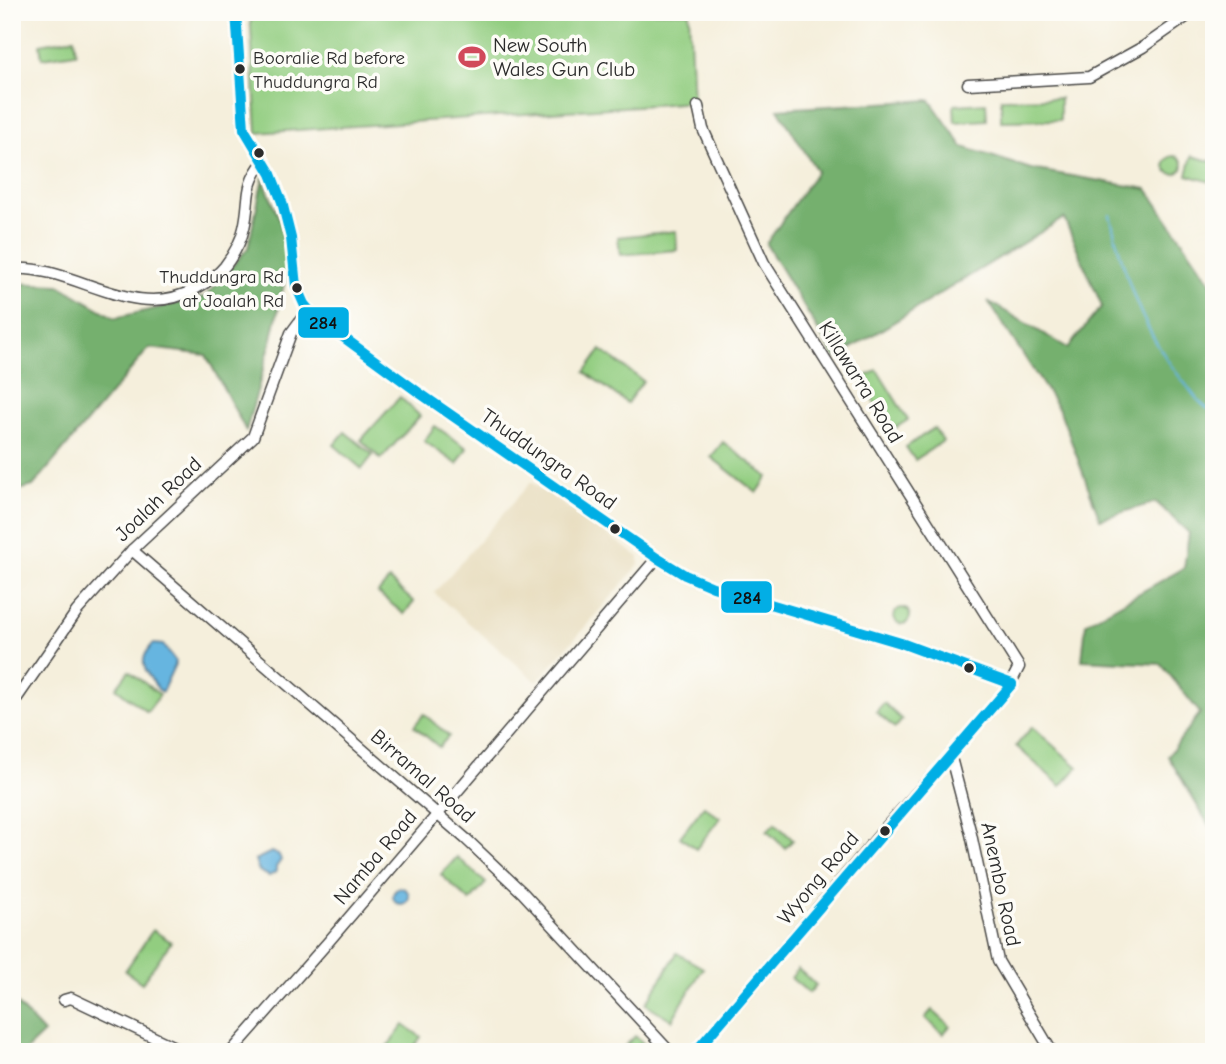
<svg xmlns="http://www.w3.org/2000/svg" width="1226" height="1064" viewBox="0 0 1226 1064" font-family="'Comic Neue',sans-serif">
<rect width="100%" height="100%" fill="#fdfcf7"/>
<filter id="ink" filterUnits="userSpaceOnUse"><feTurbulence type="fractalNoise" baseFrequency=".0143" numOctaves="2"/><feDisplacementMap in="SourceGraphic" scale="14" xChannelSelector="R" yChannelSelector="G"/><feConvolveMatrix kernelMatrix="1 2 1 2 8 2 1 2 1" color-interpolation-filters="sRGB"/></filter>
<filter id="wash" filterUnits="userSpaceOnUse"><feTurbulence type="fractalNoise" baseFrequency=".00686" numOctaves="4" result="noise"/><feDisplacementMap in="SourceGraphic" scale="28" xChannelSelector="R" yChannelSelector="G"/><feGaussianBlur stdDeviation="1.57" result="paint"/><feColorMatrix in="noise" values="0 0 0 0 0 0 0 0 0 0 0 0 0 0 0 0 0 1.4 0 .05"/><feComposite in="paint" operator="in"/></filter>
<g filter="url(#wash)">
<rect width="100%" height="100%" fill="#f5efdc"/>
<!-- built -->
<path fill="#e6daba" d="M531,482L639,557V565L537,682L434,593Z"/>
<!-- green -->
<g fill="#92cd80" stroke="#5e7c56" stroke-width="2">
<path d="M250,12H689L693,102L257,133Z"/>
<path d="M74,38L76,53L42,58L40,44Z"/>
<path d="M1060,98V120L1001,121V99Z"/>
<path d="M986,103L987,120L955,122L954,105Z"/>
<path d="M1192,156L1214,162V183L1187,175Z"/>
<circle cx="1174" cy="165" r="9"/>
<path d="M676,231L677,250L620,255L618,237Z"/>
<path d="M601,350L643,381L627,403L585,372Z"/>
<path d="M877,370L908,420L892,430L860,380Z"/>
<path d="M400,397L420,416L381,459L361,440Z"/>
<path d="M435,426L467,448L457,464L424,441Z"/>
<path d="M934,428L943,441L915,460L906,447Z"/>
<path d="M345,432L373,455L362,469L334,445Z"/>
<path d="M723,442L768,477L757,493L711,457Z"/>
<path d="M389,580L414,602L404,614L378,593Z"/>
<circle cx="902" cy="616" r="8"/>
<path d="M129,671L160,695L147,712L116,688Z"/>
<path d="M884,703L902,720L895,728L876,712Z"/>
<path d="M424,714L449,736L439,747L414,726Z"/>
<path d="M1032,727L1078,767L1061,786L1016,746Z"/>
<path d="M704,806L720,818L696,849L680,837Z"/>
<path d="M775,823L793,840L785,848L767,831Z"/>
<path d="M457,857L486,883L470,901L441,875Z"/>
<path d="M153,930L171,942L142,983L125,971Z"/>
<path d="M677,953L703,968L672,1020L646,1004Z"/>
<path d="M798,969L816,985L809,993L791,978Z"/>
<path d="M932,1010L950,1026L943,1034L925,1018Z"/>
<path d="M404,1025L421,1037L410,1052H383Z"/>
<path d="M635,1036L653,1052H619Z"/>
</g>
<!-- forest -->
<g fill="#75b06e" stroke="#506e4c" stroke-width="2">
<path d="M930,100L963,147L1031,169L1147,189L1214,287V834L1168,756L1200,713L1161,664L1082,660L1086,623L1184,568L1189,533L1156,502L1100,519L1060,411L988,301L1068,348L1102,306L1064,218L835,358L766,244L817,171L778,109Z"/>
<path d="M263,178L280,221L288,266L272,338L246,431L206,355L149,348L33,486L12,492V283L59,285L115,318L205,297L248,248Z"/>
<path d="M12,999L44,1033L24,1052H12Z"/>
</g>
<!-- water -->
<g fill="#66b5e0" stroke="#487086" stroke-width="2">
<path d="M153,644L163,645L176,662L162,692C155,688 156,685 151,679C141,665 141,657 153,644Z"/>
<path d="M271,852L279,855L281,860L276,867V872L269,876L259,871L255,860Z"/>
<circle cx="401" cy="896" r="8"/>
</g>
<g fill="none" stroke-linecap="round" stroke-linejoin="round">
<!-- stream -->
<path stroke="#66b5e0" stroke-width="2" d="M1110,215C1126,282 1142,332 1187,386C1195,397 1202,407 1214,412"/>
</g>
</g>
<g filter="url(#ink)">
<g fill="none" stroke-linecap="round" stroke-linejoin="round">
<defs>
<g id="minor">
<path d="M236,12L244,129L271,174L282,202L291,238L296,286L304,304L313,315L418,392L657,558L685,575L713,587L901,643L1012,684"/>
<path d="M968,84L1089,77L1143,47L1189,15L1204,12"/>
<path d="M12,269C74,264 133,324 195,289C206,283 217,276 225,266C234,254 241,242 244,228C251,199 243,187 263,162"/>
<path d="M132,550L466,839L523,893L670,1052"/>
<path d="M12,705L77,611L132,550L253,437L291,333L308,310"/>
<path d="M950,754L971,834L998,961L1052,1052"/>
<path d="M64,1000L71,998L185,1052"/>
<path d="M231,1052L329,941L657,558"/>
<path d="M695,1052L887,826L1006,692L1019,667L764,263L703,129L698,106"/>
</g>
</defs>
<!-- minor casing -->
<use href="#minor" stroke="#494846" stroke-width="13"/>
<!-- minor -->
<use href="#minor" stroke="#fff" stroke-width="10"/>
<defs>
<g id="bus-1">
<path d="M236,12L244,129L271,174L282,202L291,238L296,286L304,304L313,315L418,392L657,558L685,575L713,587L901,643L1012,684"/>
<path d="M696,1051L1012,684"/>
</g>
</defs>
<!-- bus-1 casing -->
<use href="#bus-1" stroke="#fdfcf7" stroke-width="16"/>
<!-- bus-1 -->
<use href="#bus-1" stroke="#02aee5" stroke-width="10"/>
</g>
</g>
<!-- icons -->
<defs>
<symbol id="stadium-bare" viewBox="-9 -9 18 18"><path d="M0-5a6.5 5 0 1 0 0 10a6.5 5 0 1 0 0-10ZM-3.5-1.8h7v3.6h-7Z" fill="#d1495b" stroke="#fdfcf7" stroke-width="2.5" paint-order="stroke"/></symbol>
</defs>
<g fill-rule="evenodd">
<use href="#stadium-bare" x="453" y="38" width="38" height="38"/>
</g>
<!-- markers -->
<g fill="#2b2b2b" stroke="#fdfcf7" stroke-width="2.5">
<circle cx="240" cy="69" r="6"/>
<circle cx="259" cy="153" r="6"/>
<circle cx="297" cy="288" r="6"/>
<circle cx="615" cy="529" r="6"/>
<circle cx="969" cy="668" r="6"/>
<circle cx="885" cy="831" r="6"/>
</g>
<g text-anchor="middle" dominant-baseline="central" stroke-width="7" stroke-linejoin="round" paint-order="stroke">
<!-- bus labels -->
<g font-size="19" fill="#2b2b2b" stroke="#fdfcf7" text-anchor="start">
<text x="253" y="58">Booralie Rd before<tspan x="253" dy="24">Thuddungra Rd</tspan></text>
<text x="284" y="277" text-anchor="end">Thuddungra Rd<tspan x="284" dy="24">at Joalah Rd</tspan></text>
</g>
<!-- poi labels -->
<g font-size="21" fill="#2b2b2b" stroke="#fdfcf7" text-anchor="start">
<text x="493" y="45">New South<tspan x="493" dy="24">Wales Gun Club</tspan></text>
</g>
<!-- street labels -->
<g font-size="21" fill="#2b2b2b" stroke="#fdfcf7">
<text transform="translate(861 382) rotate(58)">Killawarra Road</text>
<text transform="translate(549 459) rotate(35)">Thuddungra Road</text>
<text transform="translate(158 499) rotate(-44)">Joalah Road</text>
<text transform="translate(423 776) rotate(41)">Birramal Road</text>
<text transform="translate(375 857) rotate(-50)">Namba Road</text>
<text transform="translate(818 878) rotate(-50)">Wyong Road</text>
<text transform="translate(1001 884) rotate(78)">Anembo Road</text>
</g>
</g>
<g stroke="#fdfcf7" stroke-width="2.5">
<rect x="297" y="306" width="53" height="33" rx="7" fill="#02aee5"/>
<rect x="720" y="580" width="53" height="34" rx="7" fill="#02aee5"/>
</g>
<g font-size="19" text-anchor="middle" font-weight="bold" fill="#111">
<text x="323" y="329">284</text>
<text x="747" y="604">284</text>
</g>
<!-- margin -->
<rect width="1226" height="1064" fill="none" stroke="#fdfcf7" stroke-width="42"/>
</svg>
